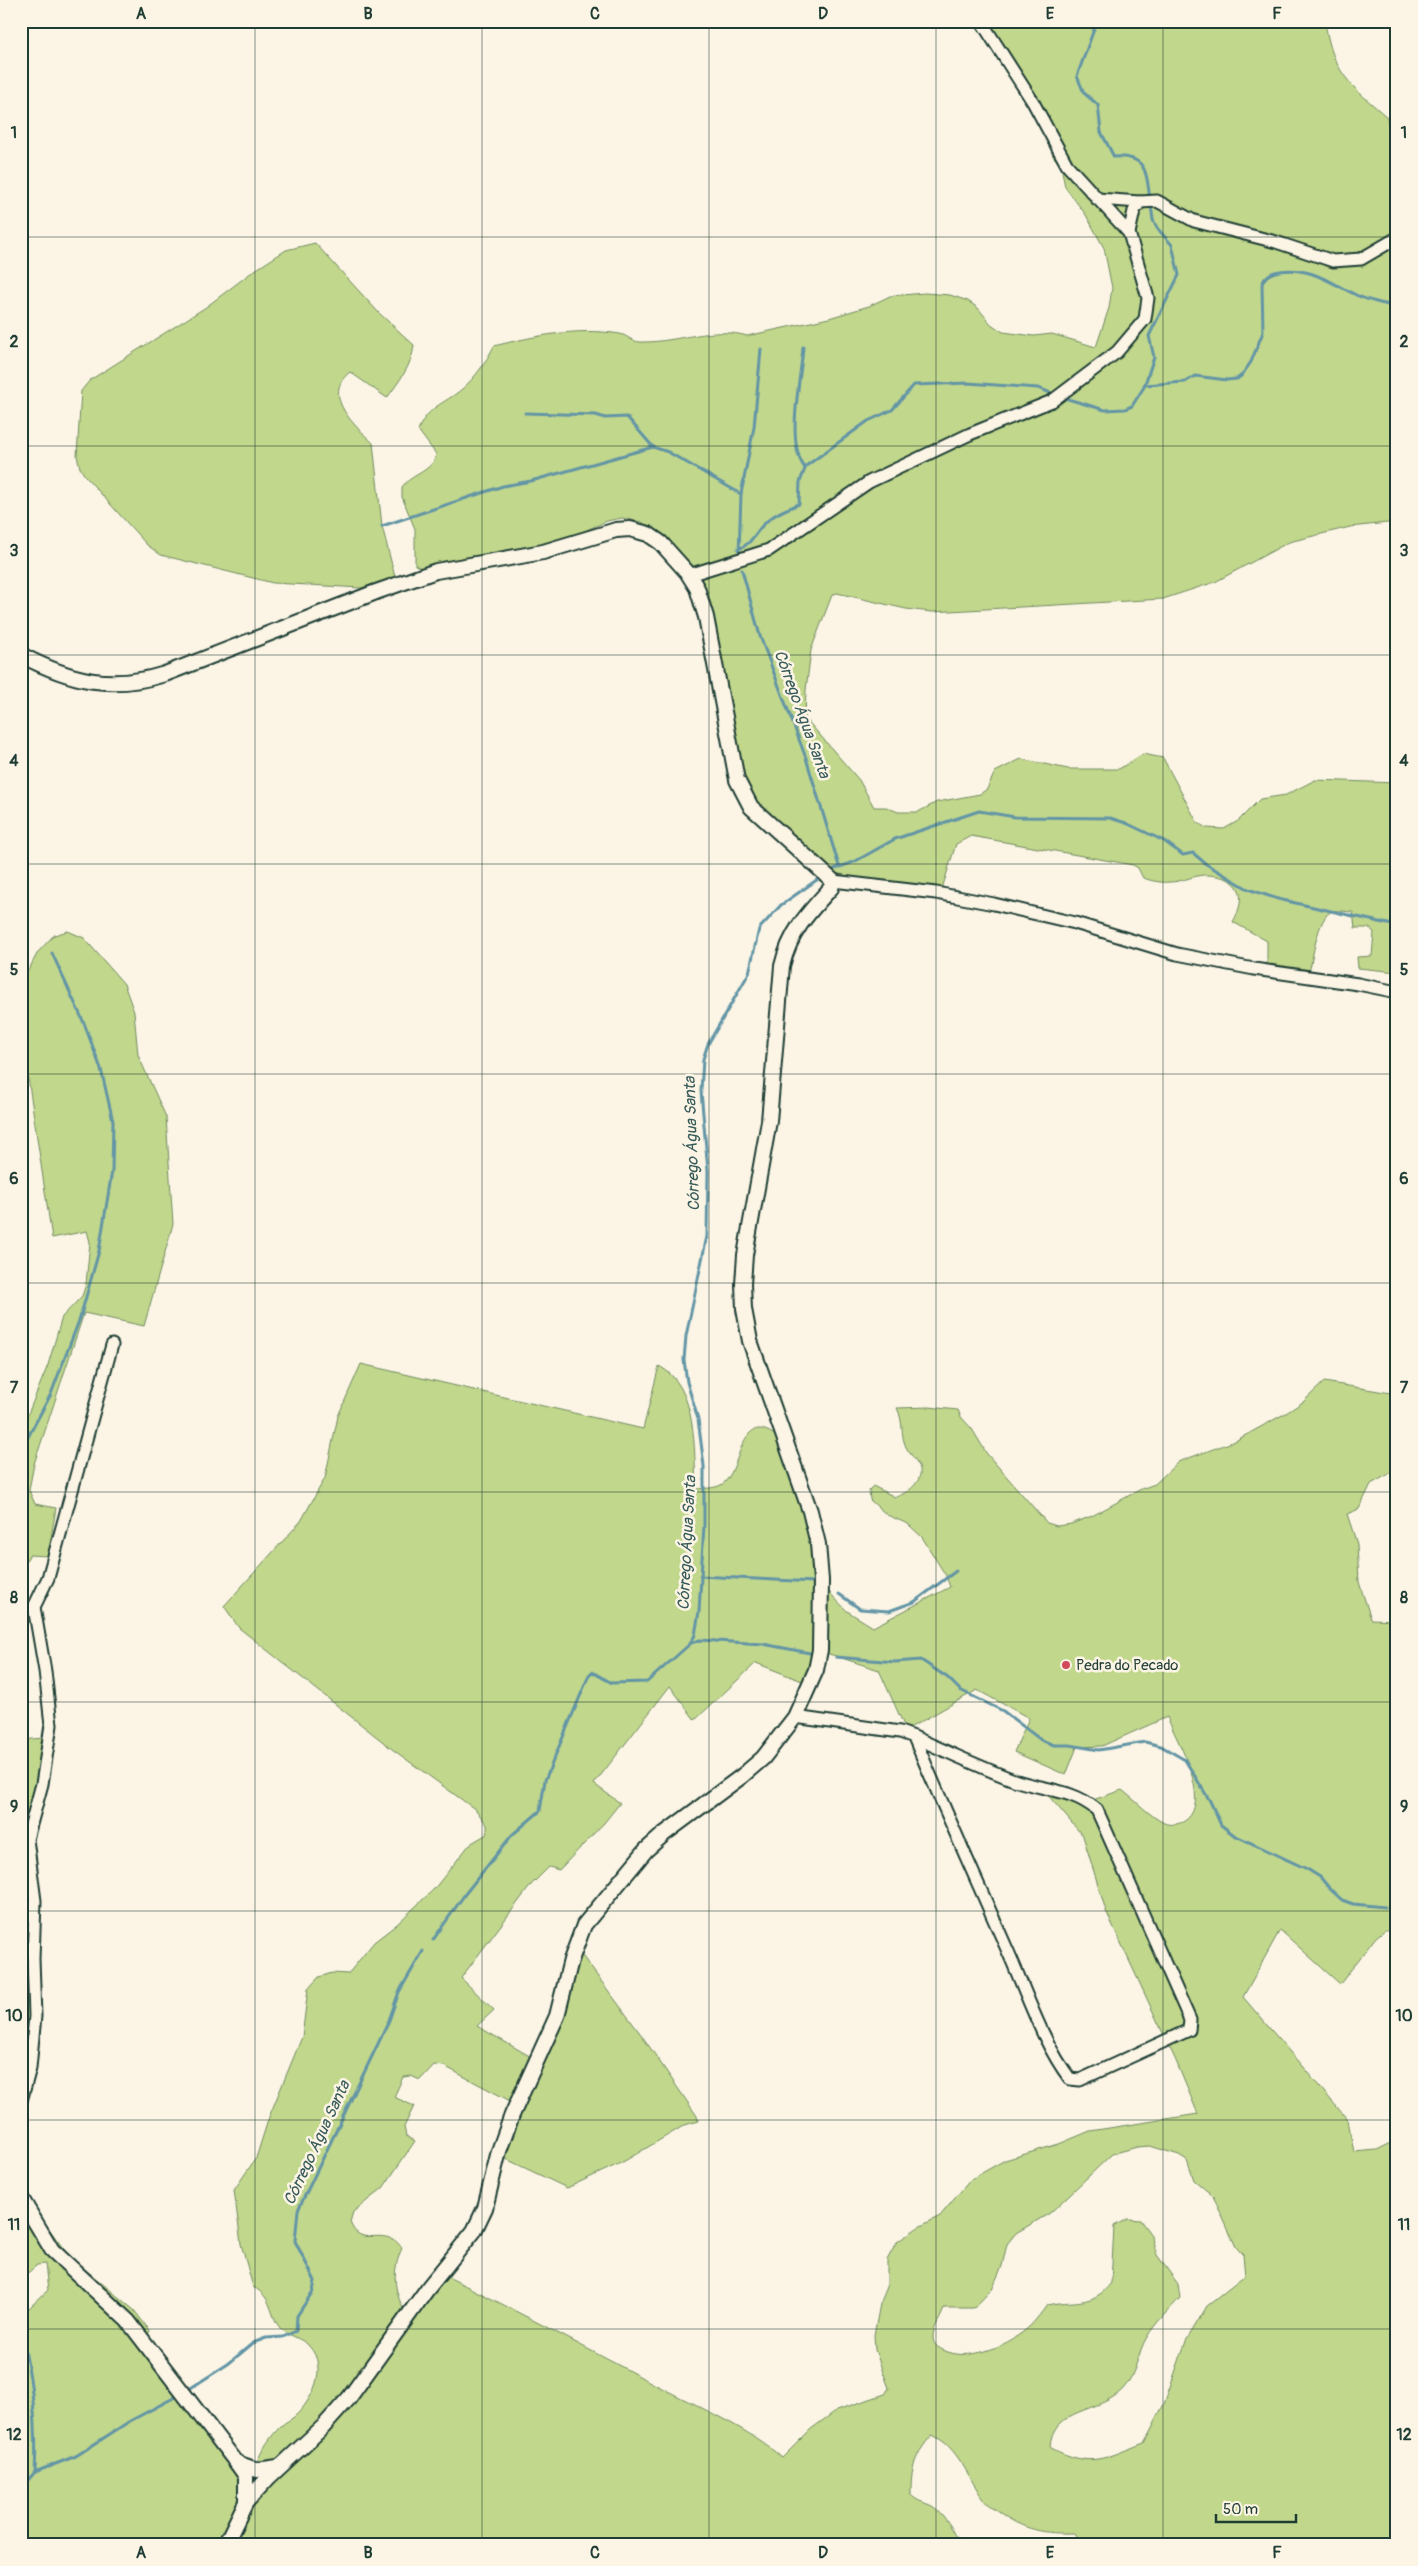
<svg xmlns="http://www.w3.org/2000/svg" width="1418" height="2566" viewBox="0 0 1418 2566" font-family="Pangolin,sans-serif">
<rect width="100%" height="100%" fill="#fcf5e5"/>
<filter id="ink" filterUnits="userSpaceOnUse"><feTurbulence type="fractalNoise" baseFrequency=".02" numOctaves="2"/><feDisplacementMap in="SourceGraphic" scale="10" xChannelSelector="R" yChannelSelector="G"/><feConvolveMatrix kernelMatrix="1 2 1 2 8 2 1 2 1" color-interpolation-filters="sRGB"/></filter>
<g filter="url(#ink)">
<!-- green -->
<g fill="#c1d78c" stroke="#708a60" fill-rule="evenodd">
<path d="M976,21H1325C1332,72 1350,85 1387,117L1393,161L1392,216L1397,218V522L1350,527L1289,542L1215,582L1163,599L932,612L906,609L837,593L832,595L811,650L806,690L805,718L859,780L874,807H886L898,812H918L937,802L980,794L987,789L995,772L1021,759L1068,769H1119L1143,754L1163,758L1197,822L1206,828L1224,829L1238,821L1260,799L1286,795L1315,780L1397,783V972L1358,968L1357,957L1372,956L1374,932L1369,928H1355L1353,912C1347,912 1339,910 1333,911C1317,915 1313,961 1308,976L1267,967V941L1233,922C1248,895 1241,877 1208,875C1196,874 1183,882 1170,882C1161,883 1152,881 1143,878L1138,868L1133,865L971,836L956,844L941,892L844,880V875L832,872L751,798L742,783L728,691L703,589L691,564L658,533L642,522L622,518L607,521L555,544L423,569L415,565V529L402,497V487C411,474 434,471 436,454L418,430C429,405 443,405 462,389C476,377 486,362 494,346C534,336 578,327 620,334C629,336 632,343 644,342C678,342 714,326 747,336L829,318L869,306L890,296L925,293L950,295L968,301L978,308L991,324L1003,332L1034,336L1052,334L1096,347L1109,308L1112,288L1104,248L1086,215L1065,187L1061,166L1053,156L1030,93Z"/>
<path d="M315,243L379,313L414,345C412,366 399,381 387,398L350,372C320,395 356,427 373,443L382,526L395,577L361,588L273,583L161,555L147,545L85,476L80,468L77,456L81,391L90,380L206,307L252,272L286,250Z"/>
<path d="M68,931L84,938L124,984L134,1012L138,1055L166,1117L173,1224L144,1326L84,1313L34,1464L29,1490L35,1504L56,1508L48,1556L29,1555L21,1573V1431L48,1365L62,1317L82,1296L86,1284L90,1242L87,1231L52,1238L21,1031V984L38,952L54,935Z"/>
<path d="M361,1364L643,1429L659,1366C698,1386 694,1451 696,1489C705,1488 718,1489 725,1482C743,1463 740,1405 781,1440L816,1553L813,1663L807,1683L756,1663L695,1720L670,1686L594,1784L620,1803L604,1823L559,1870L549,1867L531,1885L461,1978L494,2010L477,2026L533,2058L514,2103L444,2066L434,2065L420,2080L411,2076L403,2077L394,2097L414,2106L404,2127L406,2136L415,2141L383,2188L353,2212L350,2222C359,2246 376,2231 393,2239C396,2241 400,2245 402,2248C392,2271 393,2289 405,2312L351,2383L319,2421L275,2460L256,2464C262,2449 270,2437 281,2426C285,2422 290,2420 294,2417C312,2401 329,2368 309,2346C302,2338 288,2336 280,2328C269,2314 273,2297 253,2287L241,2244L234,2190L256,2158L269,2117L302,2037L308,1989L319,1977L332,1973L348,1974L374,1942L396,1925L434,1889L470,1844L487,1834V1825L476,1810L392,1749L239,1628L224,1606L301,1521L325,1478L338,1416Z"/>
<path d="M1324,1382L1397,1394V1462L1389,1474L1371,1484L1359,1509L1347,1514L1357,1544L1359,1582L1371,1619L1397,1620V1929L1385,1930L1376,1937L1340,1984L1280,1930L1243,1997L1348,2120L1354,2152L1377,2150L1397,2140V2545H1082L1074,2533C1045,2534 1023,2530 999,2512C994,2508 987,2505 984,2500C968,2478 958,2446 932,2435C914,2456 911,2468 911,2495C918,2502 924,2502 932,2506C943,2512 956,2533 960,2545H231L259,2495L306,2453L363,2392L446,2276C518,2311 587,2349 658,2386C696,2406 751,2429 782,2458L811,2429L837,2410L885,2394L889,2388L875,2350L874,2335L880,2304L887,2287V2260L897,2242L917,2228L940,2216L971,2179L1005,2160L1059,2144L1090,2131L1198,2114L1176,2061L1106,1911L1083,1836L1046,1793L1087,1802L1122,1790C1134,1799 1151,1817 1164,1823C1170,1826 1181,1824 1186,1820C1212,1799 1177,1741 1167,1717L1102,1746L1077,1747L1066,1775L1014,1752L1029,1718L977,1690L906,1730L879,1670L826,1653L828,1591L847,1611L873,1627L950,1587L946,1576L922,1537L908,1524L887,1515L870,1500L869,1490L873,1486L895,1497C907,1494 925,1481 919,1466C916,1459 909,1454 906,1447C900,1434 904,1422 897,1408L929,1407L958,1410L961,1417L972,1429L987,1454L1047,1523L1057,1526L1071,1524L1092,1516L1141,1489L1155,1484L1178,1462L1235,1441L1286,1413L1303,1402ZM1150,2146L1179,2155L1187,2160L1194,2180L1213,2196L1236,2247L1243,2255L1245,2276L1207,2306L1186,2341L1164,2404L1144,2443C1104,2458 1092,2469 1051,2448C1052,2406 1100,2414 1123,2389C1137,2374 1137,2353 1147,2337C1156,2322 1169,2310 1180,2298L1178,2284L1157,2255L1151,2235L1140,2220L1127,2219L1114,2226L1111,2283C1092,2308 1073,2299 1047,2305C1042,2312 1036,2320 1030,2326C1011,2344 973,2361 948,2352C940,2349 933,2346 933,2337C933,2327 942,2317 944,2308H974L992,2289L1002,2266L1007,2244L1016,2233L1050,2213L1112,2154L1137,2147Z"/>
<path d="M56,1737L27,1847L32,1909L33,2022L21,2099V1740Z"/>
<path d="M580,1953L640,2033L697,2116L698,2121L685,2125L623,2162L567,2188L504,2158L512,2129L564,2017Z"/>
<path d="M21,2181L42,2219L68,2255L134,2310L150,2331L142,2344L230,2462L244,2487L220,2545H21V2321L28,2309L48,2290L45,2264L37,2265L21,2279Z"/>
</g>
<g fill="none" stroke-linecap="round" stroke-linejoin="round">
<!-- stream -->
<g stroke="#6395a6" stroke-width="3">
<path d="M1097,21L1077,76L1084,93L1098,105L1101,132L1114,157C1147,155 1146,172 1150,199"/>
<path d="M803,347C801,380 785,442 805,468"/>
<path d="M1144,385L1185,382L1195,376L1227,380L1237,379L1242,375L1251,362L1263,332L1262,284C1265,275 1272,272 1280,271C1309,266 1331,283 1356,295C1366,300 1386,305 1397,306"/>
<path d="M1061,397L1105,410L1125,409L1132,406L1144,387L1154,357L1149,336L1179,275L1172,245L1157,228L1153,220L1151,205"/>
<path d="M525,413L596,415L605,418L627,417L653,447L668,452L741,494"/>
<path d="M382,526L503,486L531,481L653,447"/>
<path d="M738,549C752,545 756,530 767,521C777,512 787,509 799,504L800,482L806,466L868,421L892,410L914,385L968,383L1038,388L1056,395"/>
<path d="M739,554L741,494L754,427L761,349"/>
<path d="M742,570L760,636L806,758L839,866"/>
<path d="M834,869L854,862L895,839L979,811L1015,817L1110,818L1126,823L1164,841L1183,855L1193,853L1206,864L1248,889L1278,899L1397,926"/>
<path d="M21,1450L51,1394L80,1318L99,1251L112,1171L113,1121L101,1069L84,1023L52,953"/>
<path d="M700,1576L814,1582"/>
<path d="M839,1594L860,1609L889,1611L914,1602L956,1571"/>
<path d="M691,1643L700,1640L763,1644L815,1654"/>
<path d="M836,1657L895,1662L921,1660L948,1678L960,1690L1003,1711L1041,1740L1054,1745H1070L1099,1750L1145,1742L1161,1746L1185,1760L1210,1801L1221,1825L1234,1835L1307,1869L1320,1877L1330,1889L1342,1900L1353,1904L1385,1907"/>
<path d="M433,1940L465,1894L512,1835L540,1811L545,1780L589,1675L592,1672L612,1683L647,1682L690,1644L695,1635L699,1612L704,1525V1466L698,1419L687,1382L684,1360L686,1336L707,1236L708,1171L701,1091L703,1059L708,1044L749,973L759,929L781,905L821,877"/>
<path d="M21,2332C32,2379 38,2423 35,2472"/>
<path d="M186,2391L228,2364L253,2343L266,2338L283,2337L296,2331L297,2316L313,2291L315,2281L295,2241L298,2210L388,2023L399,1992L423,1951"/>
<path d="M21,2488L35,2472L76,2456L130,2421L179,2395"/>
</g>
<defs>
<g id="minor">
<path d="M1097,199L1140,202"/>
<path d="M1129,233L1134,211L1140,202L1157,201L1194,221L1276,242L1333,261L1361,259L1397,238"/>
<path d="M689,575L769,550L869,482L970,434L1052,401L1117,352L1145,319L1148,298L1129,233L1067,165L1033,102L981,21"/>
<path d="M833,881L936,893L994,904L1075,923L1177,954L1254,969L1358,984L1397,992"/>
<path d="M795,1717L900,1732L914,1737C947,1752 980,1767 1014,1780C1043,1790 1073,1789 1097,1810L1190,2020L1189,2030L1080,2080L1070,2079C1043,2043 1028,1997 1010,1956C978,1883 945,1811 914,1737"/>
<path d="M21,2101L30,2068L35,2016L33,1959L35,1901L27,1839L42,1784L51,1725L45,1671L34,1607L48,1578L112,1345"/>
</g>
<g id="tertiary">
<path d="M21,655C71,681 111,691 165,674L376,592L436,571L543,552L616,530L630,529L648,534L661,543L687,572L697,588L706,617L737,780L751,807L833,881L831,888C808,913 790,932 782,966L769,1121L745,1255L743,1284L744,1309L750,1341L810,1511L818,1544L821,1580L820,1650L816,1670L795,1717L763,1758L742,1776L664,1834L646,1850L584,1925L571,1960L557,2016L512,2115L499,2151L485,2208L474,2231L428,2288L349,2398L323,2427L269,2477L246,2502L225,2545"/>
<path d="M21,2198L52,2250L128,2321L236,2462L246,2476V2502"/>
<path d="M237,2463L257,2470L278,2467"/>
</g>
</defs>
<!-- minor casing -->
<use href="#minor" stroke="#1f3d34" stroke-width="15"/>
<!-- tertiary casing -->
<use href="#tertiary" stroke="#1f3d34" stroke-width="18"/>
<!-- minor -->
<use href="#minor" stroke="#fcf5e5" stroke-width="11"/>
<!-- tertiary -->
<use href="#tertiary" stroke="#fcf5e5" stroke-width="14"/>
</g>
</g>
<!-- grid -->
<path fill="none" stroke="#1f3d34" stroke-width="1" stroke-opacity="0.55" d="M255,21V2545M482,21V2545M709,21V2545M936,21V2545M1163,21V2545M21,237H1397M21,446H1397M21,655H1397M21,864H1397M21,1074H1397M21,1283H1397M21,1492H1397M21,1702H1397M21,1911H1397M21,2120H1397M21,2329H1397"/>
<!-- markers -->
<circle fill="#d1495b" stroke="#fcf5e5" stroke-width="2" cx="1066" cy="1665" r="5"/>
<g text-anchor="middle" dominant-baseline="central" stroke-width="5" stroke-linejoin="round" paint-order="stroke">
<!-- poi labels -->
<g font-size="15" fill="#1f3d34" stroke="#fcf5e5" text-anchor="start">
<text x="1076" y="1665">Pedra do Pecado</text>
</g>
<!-- water labels -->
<g font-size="16" font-style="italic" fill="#365a5a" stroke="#fcf5e5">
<text transform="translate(802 714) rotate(70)">Córrego Água Santa</text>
<text transform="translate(692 1144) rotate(-92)">Córrego Água Santa</text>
<text transform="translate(687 1543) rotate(-87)">Córrego Água Santa</text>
<text transform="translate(317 2143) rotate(-65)">Córrego Água Santa</text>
</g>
</g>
<!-- margin -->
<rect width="1418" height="2566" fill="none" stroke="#fcf5e5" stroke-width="55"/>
<!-- scale -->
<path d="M1216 2514v8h80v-8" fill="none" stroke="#1f3d34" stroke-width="2.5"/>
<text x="1223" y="2514" font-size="15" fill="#1f3d34" stroke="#fcf5e5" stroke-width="4" paint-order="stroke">50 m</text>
<rect x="28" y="28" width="1362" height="2510" fill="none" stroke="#1f3d34" stroke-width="2"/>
<g font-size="16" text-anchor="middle" font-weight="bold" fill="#1f3d34">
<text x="141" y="19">A</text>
<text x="368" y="19">B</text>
<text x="595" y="19">C</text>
<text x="823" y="19">D</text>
<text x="1050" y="19">E</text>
<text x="1277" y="19">F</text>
<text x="14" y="138">1</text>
<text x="1404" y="138">1</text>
<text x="14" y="347">2</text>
<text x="1404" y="347">2</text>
<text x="14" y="556">3</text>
<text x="1404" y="556">3</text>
<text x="14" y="766">4</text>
<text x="1404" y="766">4</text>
<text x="14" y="975">5</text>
<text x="1404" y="975">5</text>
<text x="14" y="1184">6</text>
<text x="1404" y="1184">6</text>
<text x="14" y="1393">7</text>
<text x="1404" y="1393">7</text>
<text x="14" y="1603">8</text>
<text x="1404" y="1603">8</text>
<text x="14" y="1812">9</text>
<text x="1404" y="1812">9</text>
<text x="14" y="2021">10</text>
<text x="1404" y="2021">10</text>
<text x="14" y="2230">11</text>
<text x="1404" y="2230">11</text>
<text x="14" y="2440">12</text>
<text x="1404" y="2440">12</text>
<text x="141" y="2558">A</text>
<text x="368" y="2558">B</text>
<text x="595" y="2558">C</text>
<text x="823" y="2558">D</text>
<text x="1050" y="2558">E</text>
<text x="1277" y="2558">F</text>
</g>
</svg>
